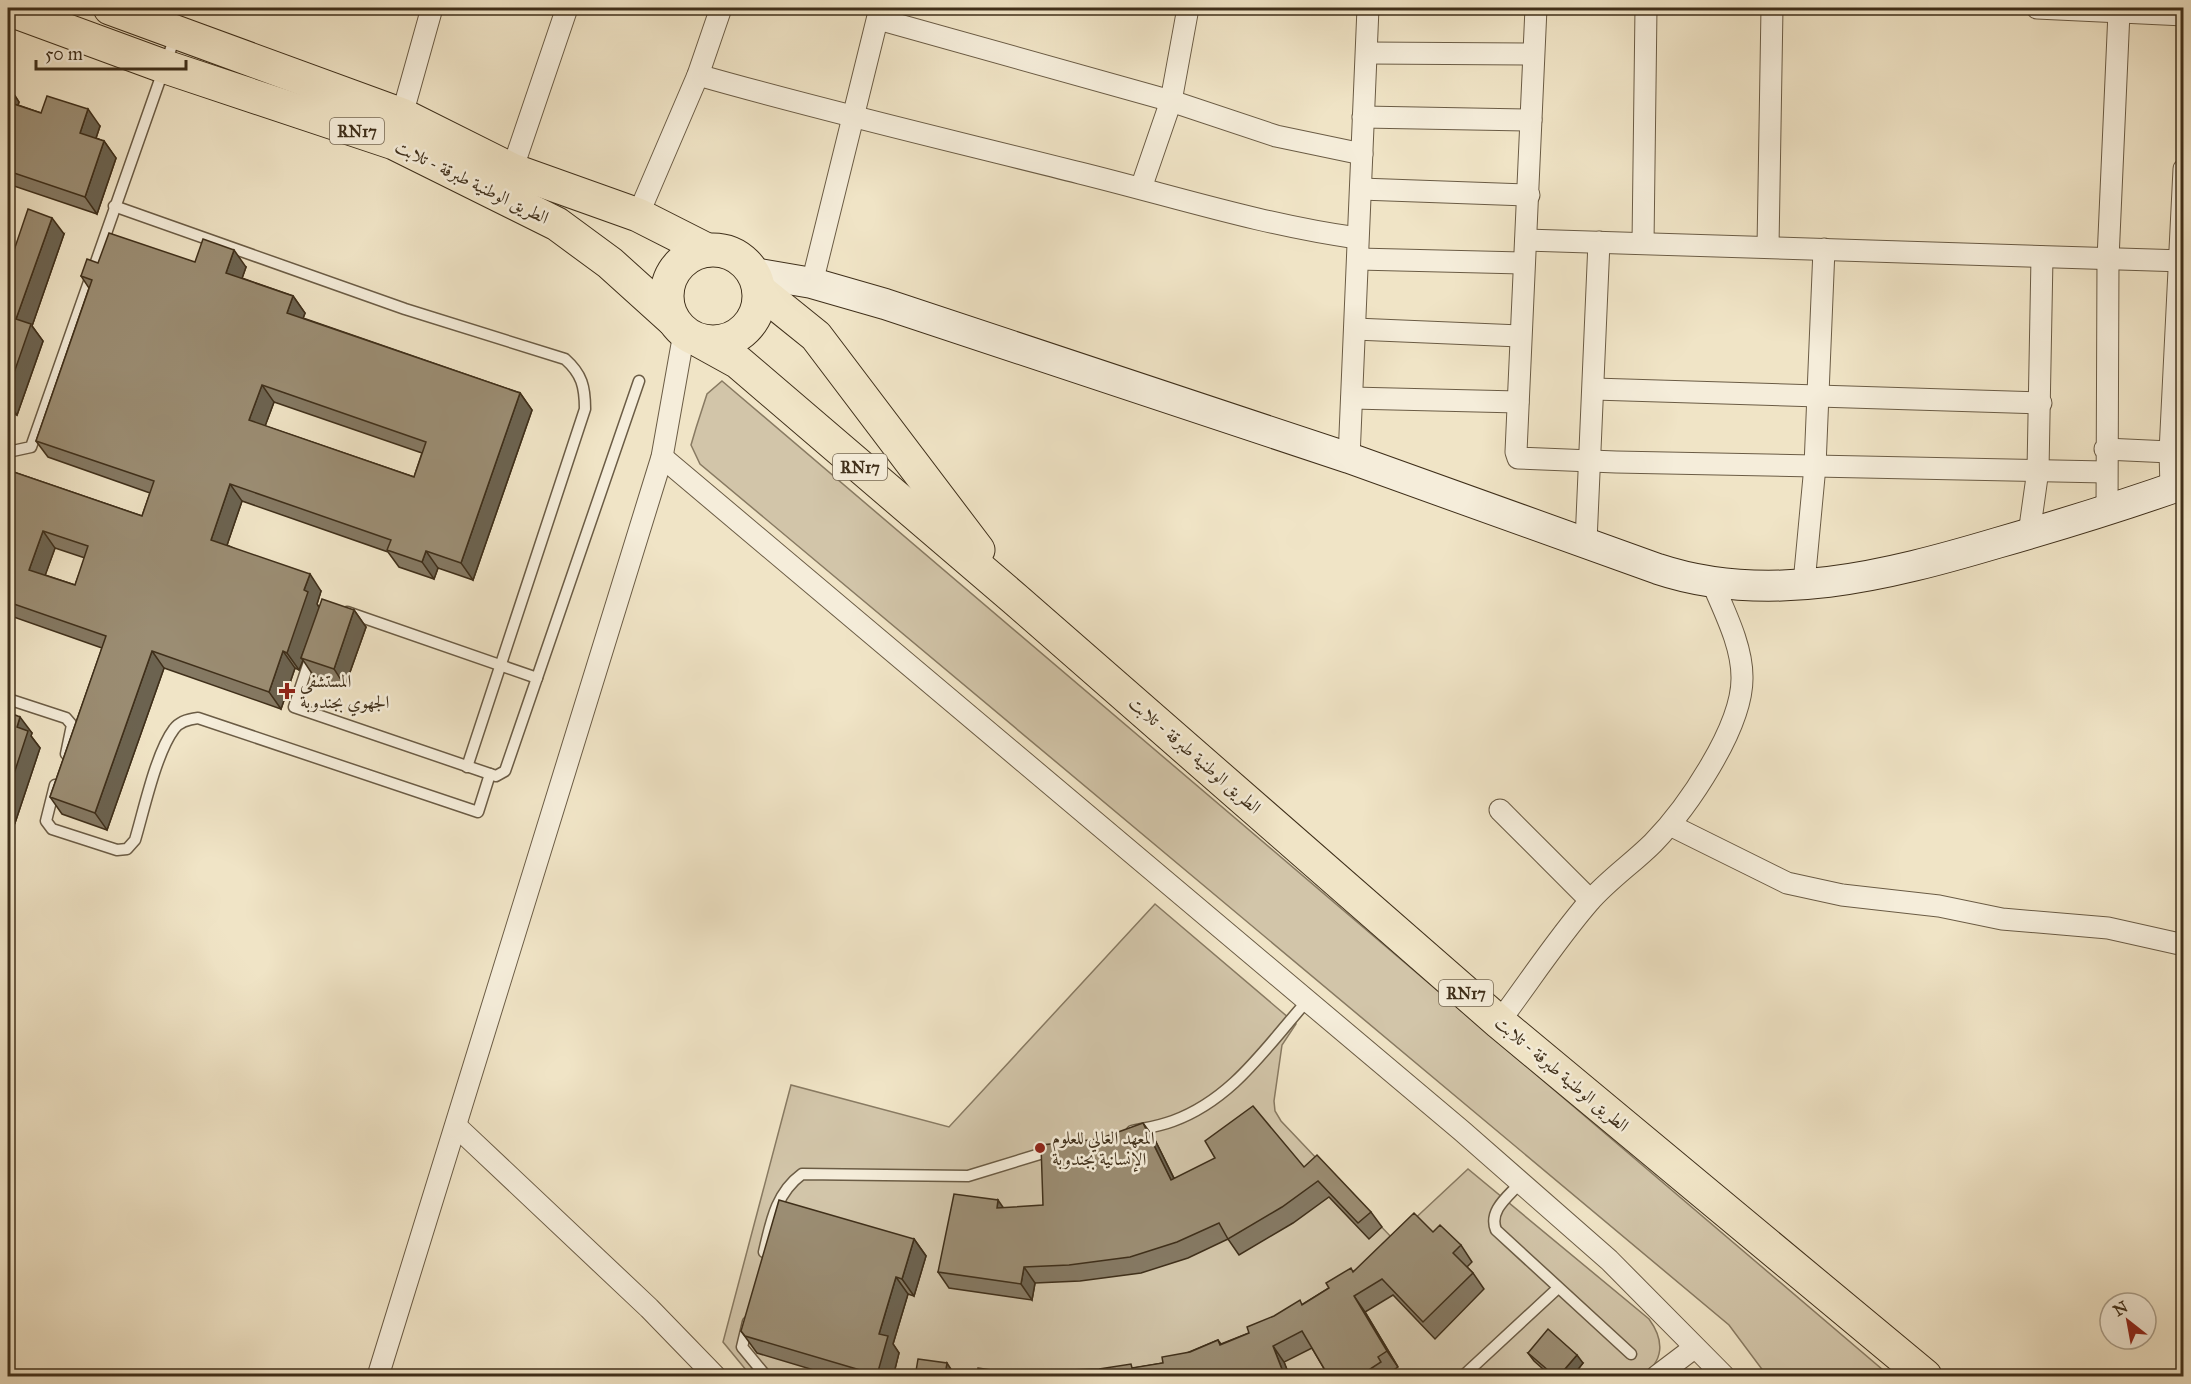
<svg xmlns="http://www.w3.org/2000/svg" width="2191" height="1384" viewBox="0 0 2191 1384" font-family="'IM FELL Great Primer',Amiri,serif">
<rect width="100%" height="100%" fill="#f0e4c6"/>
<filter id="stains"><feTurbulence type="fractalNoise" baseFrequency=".00333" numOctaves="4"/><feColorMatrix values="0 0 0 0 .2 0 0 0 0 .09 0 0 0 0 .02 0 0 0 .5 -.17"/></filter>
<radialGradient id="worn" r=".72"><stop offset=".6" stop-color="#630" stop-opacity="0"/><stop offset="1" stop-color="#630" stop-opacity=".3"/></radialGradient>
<!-- green -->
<g fill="#d2c5a9" stroke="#887a62" stroke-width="1.5">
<path d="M722,381L1890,1376H1767L1729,1325L700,464L691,445L696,428L707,394Z"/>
<path d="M1155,904L1296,1024L1282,1045L1274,1101L1275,1111L1281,1121L1393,1239L1468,1169L1649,1319C1665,1341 1664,1362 1641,1376H751L723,1342L791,1085L949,1127Z"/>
</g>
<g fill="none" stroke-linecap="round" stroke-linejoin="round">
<defs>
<g id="lane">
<path d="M114,206L405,309L565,359C582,374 585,387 585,409L467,767"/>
<path d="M8,452L31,447L176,34"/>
<path d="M347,612L537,678"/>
<path d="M312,653L294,707L490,774L496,776L505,771L639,381"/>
<path d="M8,699L66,718L72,725L66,754"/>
<path d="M55,785L46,821L52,829L117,850L127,849L135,840C144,810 156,753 174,729C179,722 189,719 198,718L478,812L490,774"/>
<path d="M1132,1131C1146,1128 1160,1126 1173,1121C1233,1099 1266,1047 1307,1001"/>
<path d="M1521,1182C1509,1196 1488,1210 1496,1230L1631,1354"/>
<path d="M764,1252C771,1222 776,1193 802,1174L968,1176L1053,1150"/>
<path d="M748,1322L742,1347L766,1376"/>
<path d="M1463,1376L1558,1288"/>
</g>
<g id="street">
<path d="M1536,8L1516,452L1518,458L1616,462L2105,472"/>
<path d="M2037,8L2184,15"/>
<path d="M878,19L1171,101L1276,136L1362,154"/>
<path d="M1367,53L1533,54"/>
<path d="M698,75C824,111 953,141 1080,173C1173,196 1263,225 1357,238"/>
<path d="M402,115L432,8"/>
<path d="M1363,117L1531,120"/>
<path d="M512,170L567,8"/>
<path d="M1141,188L1171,101L1188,8"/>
<path d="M1361,189L1529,195"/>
<path d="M638,215L698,75L721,8"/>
<path d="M1526,240L2184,261"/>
<path d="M1643,243L1646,8"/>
<path d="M1768,247L1772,8"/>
<path d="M1358,259L1522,263"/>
<path d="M812,283L880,8"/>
<path d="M1355,329L1520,336"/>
<path d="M1594,389L2041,403"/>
<path d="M1352,398L1518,402"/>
<path d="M2105,449L2170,452"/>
<path d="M662,457L1462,1131L1609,1260L1724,1376"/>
<path d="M1349,458L1368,8"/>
<path d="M2171,488L2170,452L2184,169"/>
<path d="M2107,511L2108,259L2119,12"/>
<path d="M2029,534L2038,470L2042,257"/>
<path d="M1586,542L1599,242"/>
<path d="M1804,583L1815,466L1824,249"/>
<path d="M1500,810L1590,900"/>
<path d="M1670,825L1787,883L1842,895L1939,906L2002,919L2108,928L2184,945"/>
<path d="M1499,1022C1529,982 1557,939 1589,902C1608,880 1633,863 1653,843C1687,808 1743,727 1742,677C1742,645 1724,611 1712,582"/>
<path d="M456,1126L649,1308L715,1376"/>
<path d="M378,1376L662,457L684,333"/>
<path d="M1657,1376L1694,1348"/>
</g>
<path id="secondary" d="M753,273L812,283L885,304L1349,458L1658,569C1769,606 1889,575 1997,543C2060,525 2122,506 2184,484"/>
<g id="primary">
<path d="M110,8L402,115L512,170L638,215L707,250"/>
<path d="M8,9L163,66L394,143L557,224L610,263L672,319"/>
<circle cx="713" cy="296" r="46"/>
<path d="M759,290L816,336L978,550"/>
<path d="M700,341L738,362L1015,599L1499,1022L1925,1376"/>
</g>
</defs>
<!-- lane casing -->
<use href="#lane" stroke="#6b5c45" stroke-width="13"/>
<!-- street casing -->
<use href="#street" stroke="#6b5c45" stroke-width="23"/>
<!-- secondary casing -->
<use href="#secondary" stroke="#3f2f1a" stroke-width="32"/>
<!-- primary casing -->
<use href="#primary" stroke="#3f2f1a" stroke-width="35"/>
<!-- lane -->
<use href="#lane" stroke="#f5edda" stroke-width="10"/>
<!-- street -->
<use href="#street" stroke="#f5edda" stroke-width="21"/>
<!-- secondary -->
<use href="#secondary" stroke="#f5edda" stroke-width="30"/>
<!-- primary -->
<use href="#primary" stroke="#f0e4c6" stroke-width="33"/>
</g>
<!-- wall -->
<g fill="#857963" stroke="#3f2f1a" stroke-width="1.5" fill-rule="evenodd">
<path d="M8,85L19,102L18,105L41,113L100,126L96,138L104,141L116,158L97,214L8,184Z"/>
<path d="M64,234L32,326L43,341L17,415L8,412V268Z"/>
<path d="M195,262L246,267L242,278L293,296L305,313L303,318L520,393L532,410L473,580L438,568L434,579L399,567L388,552L242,501L227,545L321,591L317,604L319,607L354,610L366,627L345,686L313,675L303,660L299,670L295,668L281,709L164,668L107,830L62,814L50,797L102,648L8,615V470L142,516L150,493L48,457L36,441L89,288L81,276L98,263ZM274,402L422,453L414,477L265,426ZM55,548L85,558L75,585L45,575Z"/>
<path d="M8,712L32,733L31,736L40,748L15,823L8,820Z"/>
<path d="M1154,1138L1174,1178L1304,1167L1371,1212L1382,1227L1369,1239L1329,1197L1293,1223L1239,1255L1228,1239L1188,1258L1141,1273L1080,1281L1035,1283L1032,1300L949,1288L938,1272L1043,1205Z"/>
<path d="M1433,1232L1461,1245L1472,1262L1467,1267L1473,1273L1484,1289L1435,1339L1393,1295L1365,1312L1398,1367L1389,1373L1391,1377H1329L1312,1348L1284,1362L1290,1377H1045L1068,1376L1134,1368L1163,1363L1218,1340L1221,1344L1249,1333L1303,1304L1329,1288L1354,1271Z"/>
<path d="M914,1239L926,1256L914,1296L908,1294L893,1344L899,1353L893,1377H837L757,1353L741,1331Z"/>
<path d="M1528,1353L1583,1363L1572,1377H1552L1534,1361Z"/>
</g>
<!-- shaded-wall -->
<g fill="#6c6350" stroke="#3f2f1a" stroke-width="1.5">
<path d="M8,85L19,102L14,117L8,107Z"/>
<path d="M88,109L100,126L92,150L80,133Z"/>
<path d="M104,141L116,158L97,214L85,197Z"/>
<path d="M52,218L64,234L32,326L43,341L17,415L8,402V390L16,319Z"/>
<path d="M234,250L246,267L238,290L226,273Z"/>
<path d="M293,296L305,313L299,330L287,313Z"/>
<path d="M262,385L274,402L261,437L249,420Z"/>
<path d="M520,393L532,410L473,580L461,563Z"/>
<path d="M230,484L242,501L223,557L211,540Z"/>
<path d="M43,531L55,548L41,587L29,570Z"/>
<path d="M426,551L438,568L434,579L422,562Z"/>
<path d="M310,574L321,591L317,604L320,609L301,658L303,660L299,670L287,653L304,590Z"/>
<path d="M354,610L366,627L345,686L334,669Z"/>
<path d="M152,651L164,668L107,830L95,813Z"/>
<path d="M283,651L295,668L281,709L269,692Z"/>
<path d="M20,717L32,733L31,736L40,748L15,823L8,812V792L17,727Z"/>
<path d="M1143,1123L1154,1138L1182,1195L1171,1180Z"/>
<path d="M998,1200L1009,1216L997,1208Z"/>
<path d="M914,1239L926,1256L914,1296L902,1279Z"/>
<path d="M1024,1267L1035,1283L1032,1300L1021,1284Z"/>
<path d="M896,1277L908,1294L893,1344L899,1353L893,1377H878L877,1375L879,1334Z"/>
<path d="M1354,1296L1365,1312L1398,1367L1387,1351Z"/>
<path d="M1273,1346L1284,1362L1290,1377H1285Z"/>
<path d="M1577,1355L1583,1363L1572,1377H1558Z"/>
<path d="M947,1363L956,1377L946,1369Z"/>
</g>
<!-- building -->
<g fill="#9b8d73" stroke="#3f2f1a" stroke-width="1.5" fill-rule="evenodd">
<path d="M47,96L88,109L80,133L104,141L85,197L8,171V102L41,113Z"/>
<path d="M28,209L52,218L16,319L31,324L8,390V268Z"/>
<path d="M109,233L195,262L203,239L234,250L226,273L293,296L287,313L520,393L461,563L426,551L422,562L387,550L391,540L230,484L211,540L310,574L304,590L308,592L287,653L283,651L269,692L152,651L95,813L50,797L106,636L8,602V470L142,516L154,481L36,441L92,280L81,276L87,259L98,263ZM262,385L426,442L414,477L249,420ZM43,531L88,546L75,585L29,570Z"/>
<path d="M322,599L354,610L334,669L301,658Z"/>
<path d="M8,712L20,717L17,727L28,731L8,792Z"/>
<path d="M1253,1106L1304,1167L1317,1155L1371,1212L1358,1223L1318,1181L1282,1207L1228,1239L1219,1223L1177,1242L1130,1257L1069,1265L1024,1267L1021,1284L938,1272L954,1194L998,1200L997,1208L1043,1205L1041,1145L1099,1139L1143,1123L1171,1180L1215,1158L1205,1141Z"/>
<path d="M779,1200L914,1239L902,1279L896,1277L879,1334L888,1336L877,1375L745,1336L741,1331Z"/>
<path d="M1414,1213L1433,1232L1440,1225L1461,1245L1453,1253L1473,1273L1423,1322L1382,1279L1354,1296L1387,1351L1378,1357L1381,1362L1358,1377H1329L1302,1331L1273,1346L1285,1377H1218L1216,1372L1199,1377H1045L1068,1376V1370L1099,1369L1131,1364L1132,1368L1163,1363L1162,1357L1190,1352L1218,1340L1220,1345L1249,1333L1247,1327L1274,1316L1300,1300L1302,1305L1329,1288L1326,1283L1351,1268L1353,1272Z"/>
<path d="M1548,1329L1577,1355L1558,1377H1556L1528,1353Z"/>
<path d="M918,1359L947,1363L946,1369L977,1374L978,1368L1007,1372L1037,1371V1377H915Z"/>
</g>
<!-- markers -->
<g fill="#8f2418" stroke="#f5edda" stroke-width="2">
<path d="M284 682h6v6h6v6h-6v6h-6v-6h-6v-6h6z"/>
<circle cx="1040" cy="1148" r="6"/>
</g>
<g text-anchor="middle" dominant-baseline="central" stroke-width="5" stroke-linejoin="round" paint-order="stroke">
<!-- shield labels -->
<g fill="#f5edda" stroke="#766854" stroke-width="1.5">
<rect x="330" y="118" width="54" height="26" rx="4.5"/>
<rect x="833" y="454" width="54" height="26" rx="4.5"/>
<rect x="1439" y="980" width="54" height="26" rx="4.5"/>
</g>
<g font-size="16" font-weight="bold" fill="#3f2f1a">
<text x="357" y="131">RN17</text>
<text x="860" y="467">RN17</text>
<text x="1466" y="993">RN17</text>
</g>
<!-- street labels -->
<g font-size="18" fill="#3f2f1a" stroke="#f5edda">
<text transform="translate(472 182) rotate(26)">الطريق الوطنية طبرقة - تلابت</text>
<text transform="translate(1195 755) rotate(41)">الطريق الوطنية طبرقة - تلابت</text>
<text transform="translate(1562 1074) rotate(40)">الطريق الوطنية طبرقة - تلابت</text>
</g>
<!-- poi labels -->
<g font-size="18" fill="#3f2f1a" stroke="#f5edda" text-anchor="start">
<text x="300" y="681">المستشفى<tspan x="300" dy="21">الجهوي بجندوبة</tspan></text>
<text x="1052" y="1138">المعهد العالي للعلوم<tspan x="1052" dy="21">الإنسانية بجندوبة</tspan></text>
</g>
</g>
<!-- margin -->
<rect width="2191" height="1384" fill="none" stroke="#f0e4c6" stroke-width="30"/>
<rect x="9" y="9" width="2173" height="1366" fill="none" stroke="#3f2f1a" stroke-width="3"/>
<rect x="15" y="15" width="2161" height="1354" fill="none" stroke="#3f2f1a" stroke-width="1.5"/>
<!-- north arrow -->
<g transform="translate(2128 1321) rotate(329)"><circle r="28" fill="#f5edda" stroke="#aca18d" stroke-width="1.5"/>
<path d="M0-4.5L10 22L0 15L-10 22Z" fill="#8f2418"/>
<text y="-9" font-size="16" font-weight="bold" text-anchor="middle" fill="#3f2f1a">N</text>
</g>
<!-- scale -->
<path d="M36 60v9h150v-9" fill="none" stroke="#3f2f1a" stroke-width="3"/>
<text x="45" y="60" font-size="18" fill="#3f2f1a" stroke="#f5edda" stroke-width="4.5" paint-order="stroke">50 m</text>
<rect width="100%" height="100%" filter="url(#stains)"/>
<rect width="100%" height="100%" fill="url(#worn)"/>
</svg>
